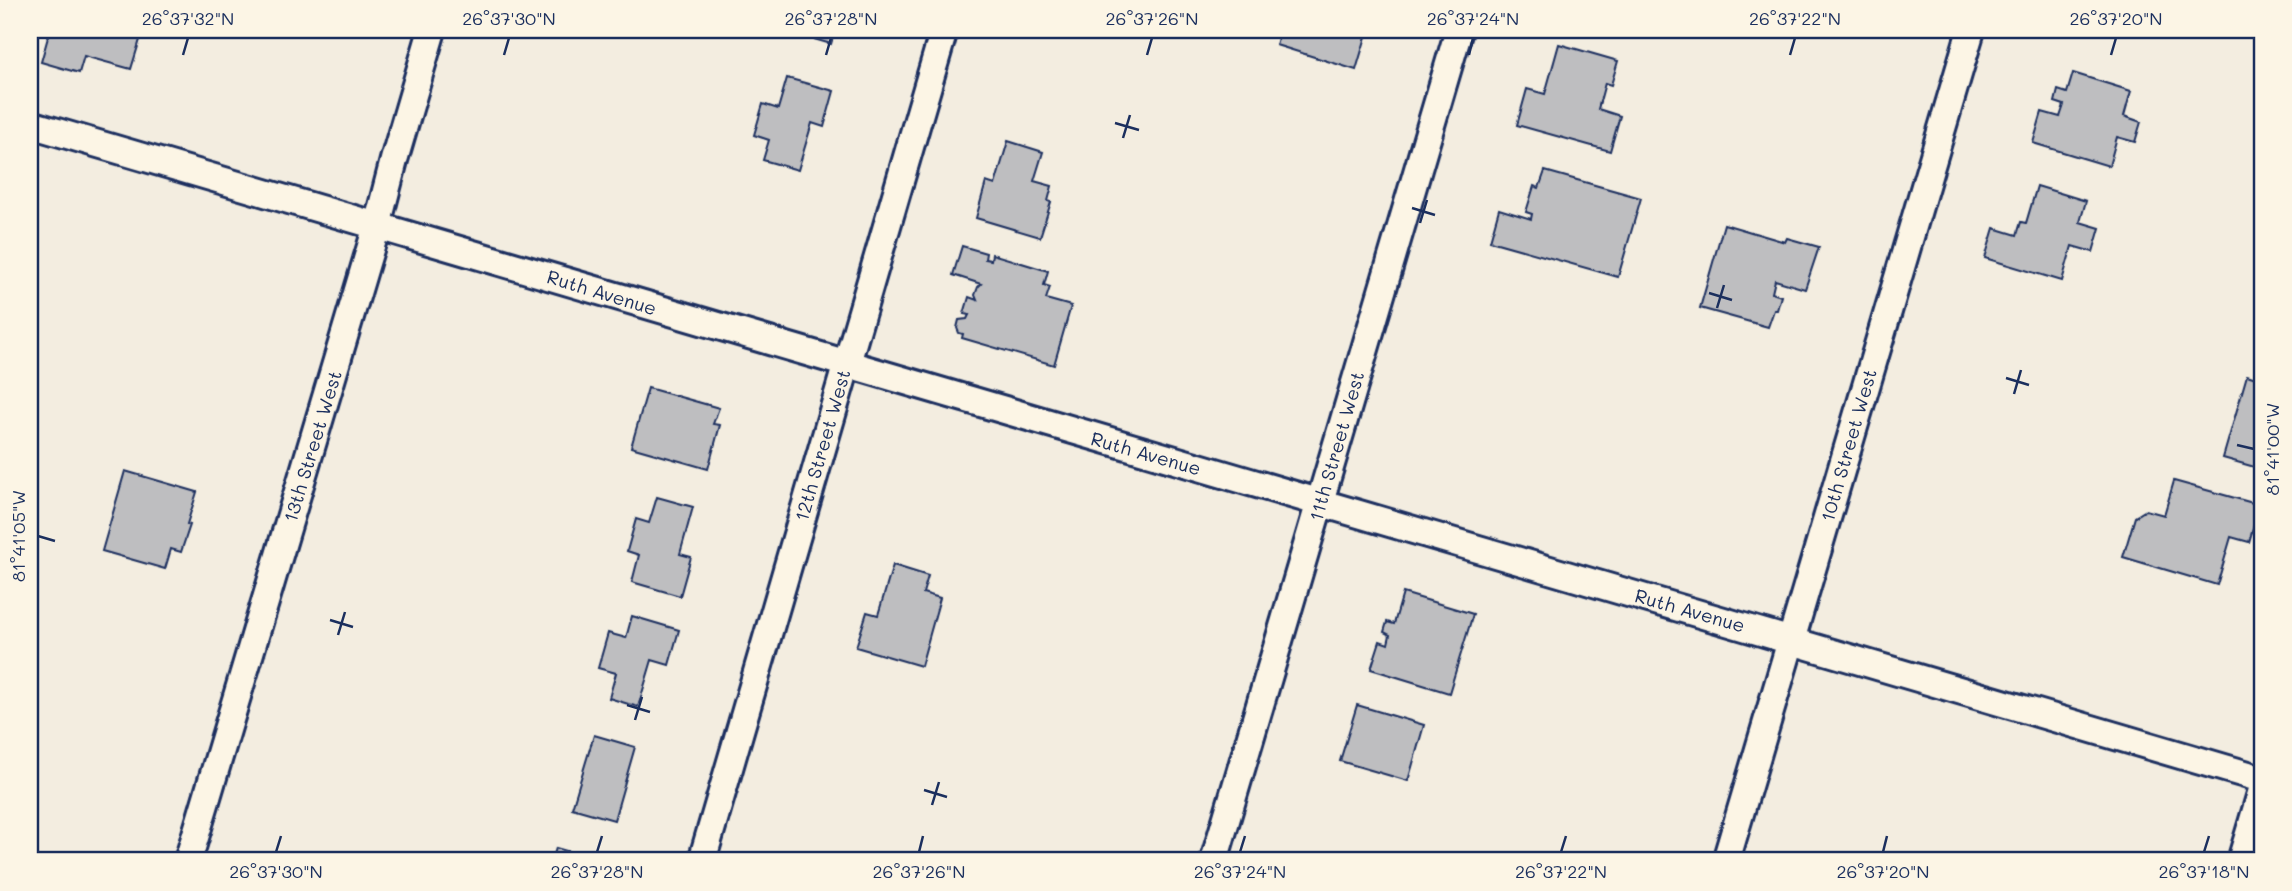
<svg xmlns="http://www.w3.org/2000/svg" width="2292" height="891" viewBox="0 0 2292 891" font-family="Mali,sans-serif">
<rect width="100%" height="100%" fill="#f3ede0"/>
<filter id="ink" filterUnits="userSpaceOnUse"><feTurbulence type="fractalNoise" baseFrequency=".0143" numOctaves="2"/><feDisplacementMap in="SourceGraphic" scale="14" xChannelSelector="R" yChannelSelector="G"/><feConvolveMatrix kernelMatrix="1 2 1 2 8 2 1 2 1" color-interpolation-filters="sRGB"/></filter>
<g filter="url(#ink)">
<!-- building -->
<g fill="#bebec0" stroke="#1b2f5e" stroke-width="2">
<path d="M50,30H143L131,69L84,56L79,73L41,62Z"/>
<path d="M783,30H835L831,44Z"/>
<path d="M1280,30H1368L1356,70L1276,45Z"/>
<path d="M1559,44L1618,61L1611,85L1605,83L1598,109L1620,116L1610,151L1517,125L1527,89L1545,94Z"/>
<path d="M2073,73L2131,91L2124,116L2141,122L2135,142L2117,137L2109,166L2033,143L2042,112L2060,117L2064,105L2055,102L2058,90L2067,93Z"/>
<path d="M787,78L834,91L824,127L812,123L798,170L763,160L769,140L754,135L763,104L778,109Z"/>
<path d="M1008,141L1043,152L1034,181L1052,186L1048,201L1051,202L1040,237L976,218L986,182L995,185Z"/>
<path d="M1545,171L1641,198L1618,277L1490,241L1499,209L1531,219L1532,214L1526,212L1534,186L1539,188Z"/>
<path d="M2037,186L2086,201L2080,222L2100,228L2093,252L2072,246L2062,281L1985,258L1994,228L2017,235L2021,222L2026,223Z"/>
<path d="M1724,224L1785,242L1787,238L1819,247L1805,289L1775,280L1772,293L1781,296L1777,310H1774L1768,327L1700,308Z"/>
<path d="M962,246L986,253L985,259L991,260L992,254L1048,271L1044,285L1050,287L1046,299L1071,306L1054,365L962,338L963,334L959,333L957,328L959,320L967,319L969,315L964,314L969,297L977,300L975,295L978,287L981,284L953,275Z"/>
<path d="M2247,375L2262,380V453L2258,468L2223,458Z"/>
<path d="M648,388L719,408L713,424L720,425L708,469L631,447Z"/>
<path d="M125,471L197,492L187,524L190,525L181,552L171,549L165,569L102,551Z"/>
<path d="M2174,481L2260,505L2249,542L2231,537L2217,585L2123,557L2135,517L2146,510L2164,515Z"/>
<path d="M657,497L693,507L680,554L691,557L680,596L632,582L639,555L627,551L636,519L649,523Z"/>
<path d="M893,565L928,576L923,593L940,598L921,666L856,647L867,612L878,615Z"/>
<path d="M1403,593L1473,614L1449,693L1371,669L1380,641L1388,644L1390,635L1384,632L1387,622L1394,624Z"/>
<path d="M632,616L679,630L669,665L652,660L638,707L609,698L616,673L598,668L608,633L626,638Z"/>
<path d="M1357,705L1424,725L1408,781L1340,761Z"/>
<path d="M594,735L635,747L614,820L572,808Z"/>
<path d="M556,848L602,861H552Z"/>
</g>
<g fill="none" stroke-linecap="round" stroke-linejoin="round">
<defs>
<g id="minor">
<path d="M30,124L2262,779"/>
<path d="M188,861L377,226L394,160L432,30"/>
<path d="M702,861L944,30"/>
<path d="M1214,861L1459,30"/>
<path d="M1726,861L1971,30"/>
<path d="M2241,861L2262,790"/>
</g>
</defs>
<!-- minor casing -->
<use href="#minor" stroke="#1b2f5e" stroke-width="32"/>
<!-- minor -->
<use href="#minor" stroke="#fcf5e5" stroke-width="26"/>
</g>
</g>
<!-- ticks -->
<path fill="none" stroke="#1b2f5e" stroke-width="2.5" d="M183,55L188,38M504,55L509,38M826,55L831,38M1147,55L1152,38M1469,55L1473,38M1790,55L1795,38M2111,55L2116,38M1115,123L1139,130M1123,138L1130,115M1412,208L1435,215M1420,223L1427,200M1709,293L1732,300M1717,308L1724,285M2006,378L2029,385M2014,394L2021,370M2237,445L2254,449M38,536L55,541M330,620L353,627M338,635L345,612M627,705L650,712M635,720L642,697M924,790L947,797M932,805L939,782M276,852L281,836M597,852L602,836M919,852L923,836M1240,852L1245,836M1561,852L1566,836M1883,852L1887,836M2204,852L2209,836"/>
<g text-anchor="middle" dominant-baseline="central" stroke-width="5" stroke-linejoin="round" paint-order="stroke">
<!-- street labels -->
<g font-size="19" fill="#1b2f5e" stroke="#fcf5e5">
<text transform="translate(602 292) rotate(17)">Ruth Avenue</text>
<text transform="translate(822 445) rotate(-74)">12th Street West</text>
<text transform="translate(1848 445) rotate(-74)">10th Street West</text>
<text transform="translate(312 446) rotate(-73)">13th Street West</text>
<text transform="translate(1336 446) rotate(-74)">11th Street West</text>
<text transform="translate(1146 453) rotate(16)">Ruth Avenue</text>
<text transform="translate(1690 610) rotate(16)">Ruth Avenue</text>
</g>
</g>
<!-- margin -->
<rect width="2292" height="891" fill="none" stroke="#fcf5e5" stroke-width="77"/>
<rect x="38" y="38" width="2216" height="814" fill="none" stroke="#1b2f5e" stroke-width="2.5"/>
<g font-size="18" text-anchor="middle" fill="#1b2f5e">
<text x="188" y="25">26°37'32"N</text>
<text x="509" y="25">26°37'30"N</text>
<text x="831" y="25">26°37'28"N</text>
<text x="1152" y="25">26°37'26"N</text>
<text x="1473" y="25">26°37'24"N</text>
<text x="1795" y="25">26°37'22"N</text>
<text x="2116" y="25">26°37'20"N</text>
<text transform="translate(2273 449) rotate(-90)" y="6">81°41'00"W</text>
<text transform="translate(19 536) rotate(-90)" y="6">81°41'05"W</text>
<text x="276" y="878">26°37'30"N</text>
<text x="597" y="878">26°37'28"N</text>
<text x="919" y="878">26°37'26"N</text>
<text x="1240" y="878">26°37'24"N</text>
<text x="1561" y="878">26°37'22"N</text>
<text x="1883" y="878">26°37'20"N</text>
<text x="2204" y="878">26°37'18"N</text>
</g>
</svg>
